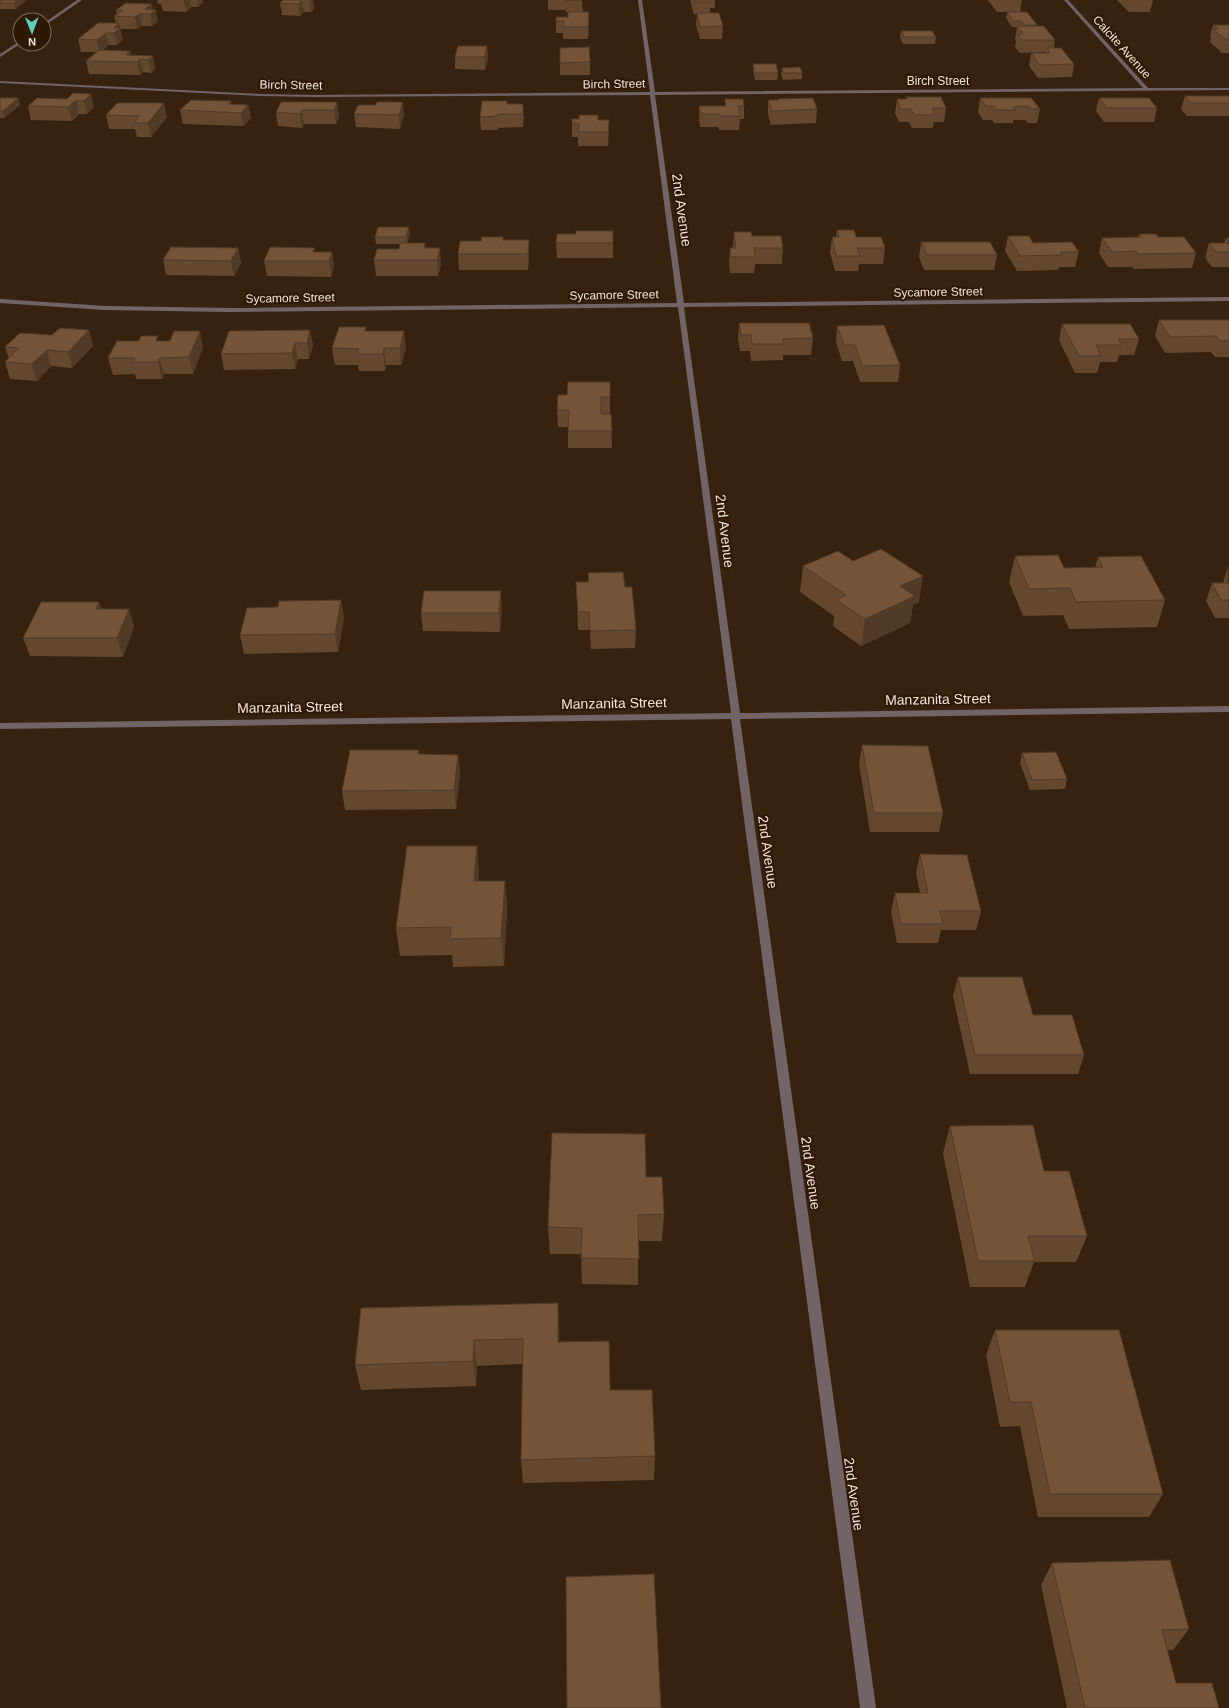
<svg xmlns="http://www.w3.org/2000/svg" width="1229" height="1708" viewBox="0 0 1229 1708" font-family="Arial,sans-serif">
<rect width="100%" height="100%" fill="#37220f"/>
<g fill="none" stroke-linecap="round" stroke-linejoin="round">
<!-- minor -->
<g fill="#726367" fill-rule="evenodd">
<path d="M77,0H82L44,26V23Z"/>
<path d="M638,0H642L655,92L1143,88L1064,0H1068L1148,88H1229V90L655,95L684,303L1229,297V301L684,307L740,713L1229,706V712L740,719L876,1708H860L731,719L0,729V723L731,713L678,307L230,312L105,310L0,303V299L105,306L230,308L677,303L650,95L315,97L260,96L0,83V81L260,94L315,95L650,92Z"/>
<path d="M20,41V44L0,57V54Z"/>
</g>
</g>
<!-- wall -->
<g fill="#64472f">
<path d="M0,0H27L15,9H0Z"/>
<path d="M157,0H203V3L198,7H191L186,12L163,11L161,4H158Z"/>
<path d="M283,0H313L314,9L311,12H304L300,16L282,15L280,3Z"/>
<path d="M548,0H582L583,12L589,24L588,39H563V33H556V21L568,17V12H566V10H548Z"/>
<path d="M690,0H715V8H710V13L723,26L722,39H700L696,25L697,14H694Z"/>
<path d="M988,0H1022L1020,12L1037,25L1036,26L1055,40L1054,48L1074,64L1072,77L1038,78L1029,66L1031,53H1046V52L1020,53L1015,47L1016,41L1015,39L1017,27H1012L1006,18L1007,12H997Z"/>
<path d="M1117,0H1153L1150,12H1129Z"/>
<path d="M116,10H153L158,22L152,26H142L137,29H120L123,40L117,45H109L103,50L131,55L153,56L155,69L151,73L143,72L140,75L89,74L86,61L96,52H81L78,39L116,23L114,16L117,14Z"/>
<path d="M1213,25H1229V53H1222L1210,42L1211,38L1210,37Z"/>
<path d="M901,31L936,37L935,44H903L900,37Z"/>
<path d="M487,46L488,59L485,70L455,69V57Z"/>
<path d="M560,48L590,62V75H560Z"/>
<path d="M753,64L778,73L777,80H755L753,71Z"/>
<path d="M782,68L802,73V79L783,80L781,74Z"/>
<path d="M91,94L94,107L87,114H79L72,121L31,120L28,106Z"/>
<path d="M1185,96H1229V116H1187L1181,109Z"/>
<path d="M906,97L946,108L944,122H934L933,128H912L909,122H899L895,113L897,99H906Z"/>
<path d="M0,98H18L20,105L4,118H0Z"/>
<path d="M980,98H1031L1040,109L1037,123H1028L1025,120H1013V123H994L992,120H983L978,112Z"/>
<path d="M1099,98L1157,108L1154,122H1104L1096,111Z"/>
<path d="M725,99L744,106V119H740L739,130H719L718,127H700L699,119V106H725Z"/>
<path d="M778,99L817,109L816,123L771,125L768,114V100H778Z"/>
<path d="M231,101V104L248,105L251,118L243,126L183,124L180,110Z"/>
<path d="M507,101V104H523V127L498,128V130H481L480,117Z"/>
<path d="M337,102L339,116L336,124H304L302,128L278,126L276,112Z"/>
<path d="M117,103L167,117L151,137H137L135,129H109L106,115Z"/>
<path d="M354,114L404,115L400,129L356,127Z"/>
<path d="M598,115V120H609L608,146H578V137H572V123L579,119Z"/>
<path d="M837,230L856,237L885,248L883,264H859L858,271H835L830,252L832,237H836Z"/>
<path d="M613,231V258H557L556,243L576,234Z"/>
<path d="M734,232L752,236L783,248L782,264H755L754,273H730L729,263L730,248H733Z"/>
<path d="M410,234L407,243H425L426,248L441,264L438,276H376L374,260L399,249L400,244H376L375,237Z"/>
<path d="M1139,234L1158,237L1196,253L1192,268L1134,269L1132,267H1108L1099,253L1102,238L1138,237Z"/>
<path d="M1008,236L1033,243L1079,252L1075,267H1059L1058,270L1017,271L1005,251Z"/>
<path d="M1226,238H1229V267H1212L1205,258L1209,243H1224Z"/>
<path d="M503,240H529V256L528,270H459L458,254Z"/>
<path d="M921,242L997,255L994,270H924L919,257Z"/>
<path d="M238,248L241,263L234,276L166,275L163,260Z"/>
<path d="M316,252H332L334,267L331,277L267,276L264,261Z"/>
<path d="M1159,320H1229V357H1215L1211,352L1165,353L1155,336Z"/>
<path d="M739,323L813,338L811,355H783V360L751,361L750,351H740L738,339Z"/>
<path d="M1062,324L1139,339L1134,355H1119L1117,362H1100L1097,373H1075L1059,340Z"/>
<path d="M837,326L900,365L898,382H860L853,361H842L836,342Z"/>
<path d="M89,330L93,346L72,368L51,366L37,381L10,379L5,362L9,359L5,347L52,335Z"/>
<path d="M310,330L313,346L309,359H298L295,369L224,370L221,354Z"/>
<path d="M367,331L406,347L401,365H386L385,371H359L358,365H335L332,348Z"/>
<path d="M159,341L203,347L193,374H164L162,379H136L135,374L113,375L108,358Z"/>
<path d="M610,382V414H611L612,448H568V427H558L557,410L567,395Z"/>
<path d="M1015,556L1064,568H1095L1098,557L1165,600L1157,627L1069,629L1063,615L1023,616L1009,582Z"/>
<path d="M853,561L919,602L913,605L910,623L861,646L833,626L834,616L800,592L803,566Z"/>
<path d="M1228,566L1229,618H1215L1206,601L1212,583H1223Z"/>
<path d="M588,573L625,587L636,630L635,648L591,649L590,630H578L576,582H588Z"/>
<path d="M341,600L344,618L338,652L244,654L240,635L278,607Z"/>
<path d="M101,609H129L134,627L123,657L30,656L23,638Z"/>
<path d="M502,609L500,632L423,631L421,613Z"/>
<path d="M862,745L943,813L939,832H870L859,764Z"/>
<path d="M1022,753L1067,779L1065,789L1030,790L1020,763Z"/>
<path d="M419,754L460,773L456,809L345,810L342,791Z"/>
<path d="M477,846L479,874L478,881H505L507,909L504,966L453,967L452,955L400,956L396,928Z"/>
<path d="M920,854L981,911L976,930H941L938,943H897L891,912L895,893H920L916,873Z"/>
<path d="M958,977L1033,1015L1084,1055L1078,1074H970L953,996Z"/>
<path d="M950,1126L1044,1171L1087,1236L1076,1262H1034L1025,1287H970L943,1153Z"/>
<path d="M646,1177L664,1214L662,1241H638V1285L582,1284L581,1254H550L548,1227Z"/>
<path d="M558,1303L559,1342L610,1390L655,1456L654,1480L523,1483L521,1460L522,1364L477,1366L476,1386L361,1390L355,1365Z"/>
<path d="M995,1330L1163,1494L1149,1517H1038L1020,1426L1000,1427L986,1355Z"/>
<path d="M1052,1563L1189,1629L1173,1650H1167L1176,1683L1219,1708H1067L1041,1585Z"/>
</g>
<!-- shaded-wall -->
<g fill="#513a26">
<path d="M18,0H27L15,9L14,3Z"/>
<path d="M184,0H190L191,7L186,12Z"/>
<path d="M197,0H203V3L198,7Z"/>
<path d="M302,0L304,12L300,16L298,4Z"/>
<path d="M307,0H313L314,9L311,12L309,0Z"/>
<path d="M152,4L153,12L156,10L158,22L152,26L150,14L145,9Z"/>
<path d="M589,12V24L588,39V27Z"/>
<path d="M140,14L142,26L137,29L135,17Z"/>
<path d="M119,23L123,40L117,45L114,33V28Z"/>
<path d="M106,33L109,45L100,53L97,40Z"/>
<path d="M487,46L488,59L485,70V57Z"/>
<path d="M130,51L133,62L126,55Z"/>
<path d="M153,56L155,69L151,73L148,60Z"/>
<path d="M140,59L143,72L140,75L137,62Z"/>
<path d="M91,94L94,107L87,114L84,101Z"/>
<path d="M18,98L20,105L4,118L3,111Z"/>
<path d="M76,100L79,114L72,121L68,107Z"/>
<path d="M337,102L339,116L336,124L334,110Z"/>
<path d="M403,102L404,115L400,129L399,115Z"/>
<path d="M164,103L167,117L151,137L148,123Z"/>
<path d="M523,104L524,117L523,127Z"/>
<path d="M248,105L251,118L243,126L241,113Z"/>
<path d="M302,110L304,124L302,128L300,114Z"/>
<path d="M609,120V133L608,146V132Z"/>
<path d="M409,227L410,234L407,245L406,237Z"/>
<path d="M529,240V256L528,270V254Z"/>
<path d="M238,248L241,263L234,276L231,261Z"/>
<path d="M440,248L441,264L438,276L437,260Z"/>
<path d="M332,252L334,267L331,277L329,261Z"/>
<path d="M89,330L93,346L72,368L68,352Z"/>
<path d="M310,330L313,346L309,359L307,343Z"/>
<path d="M200,331L203,347L193,374L189,357Z"/>
<path d="M404,331L406,347L401,365L400,348Z"/>
<path d="M295,343L298,359L295,369L292,353Z"/>
<path d="M384,348L386,365L385,371L383,354Z"/>
<path d="M47,350L51,366L37,381L32,364Z"/>
<path d="M160,358L164,374L162,379L158,362Z"/>
<path d="M923,576L919,602L913,605L910,623L861,646L865,619L900,586Z"/>
<path d="M501,591L502,609L500,632L499,613Z"/>
<path d="M341,600L344,618L338,652L335,634Z"/>
<path d="M99,602L104,620L96,609Z"/>
<path d="M129,609L134,627L123,657L117,638Z"/>
<path d="M458,755L460,773L456,809L454,790Z"/>
<path d="M477,846L479,874L476,909L474,881Z"/>
<path d="M505,881L507,909L504,966L501,938Z"/>
<path d="M558,1303L559,1328L560,1367L558,1342Z"/>
<path d="M474,1340L477,1366L476,1386L473,1361Z"/>
</g>
<!-- building -->
<g fill="#745337" stroke="#513a26">
<path d="M2,0H18L14,3H0V1Z"/>
<path d="M283,0H302L298,4L280,3Z"/>
<path d="M565,0H582L565,1Z"/>
<path d="M694,0H710L711,2H694Z"/>
<path d="M126,3L152,4L145,9L156,10L150,14H140L135,17L114,16L123,10H116Z"/>
<path d="M568,12H589L588,27H563L564,21H556V17H568Z"/>
<path d="M1007,12H1027L1037,25H1024L1021,21H1013Z"/>
<path d="M697,13H719L723,26L700,27Z"/>
<path d="M98,23H119L114,28H120L114,33H106L97,40L78,39Z"/>
<path d="M1213,25H1229V40H1226L1213,29H1219Z"/>
<path d="M1017,26H1044L1055,40H1022L1017,34H1023Z"/>
<path d="M901,31H932L936,37H904Z"/>
<path d="M458,46H487L485,57H455Z"/>
<path d="M589,47L590,62L560,63V48Z"/>
<path d="M1047,48H1061L1074,64L1040,65L1031,53H1050Z"/>
<path d="M99,50L130,51L126,55L153,56L148,60L140,59L137,62L86,61Z"/>
<path d="M753,64H776L778,73H755Z"/>
<path d="M800,67L802,73H784L782,68Z"/>
<path d="M73,93L91,94L84,101L76,100L68,107L28,106L37,98L67,99Z"/>
<path d="M1185,96H1229V103H1191Z"/>
<path d="M906,97H941L946,108H932L935,115H914L911,109H900L897,99H907Z"/>
<path d="M0,98H18L3,111H0Z"/>
<path d="M813,98L817,109L772,111L768,100H779L778,99Z"/>
<path d="M980,98H1031L1040,109H1030L1028,106L1013,107L1015,110H996L994,106H986Z"/>
<path d="M1099,98H1149L1157,108H1107Z"/>
<path d="M725,99H743L744,106H738L740,116H720L719,114H701L699,106H726Z"/>
<path d="M191,100L231,101L228,104L248,105L241,113L180,110Z"/>
<path d="M482,101H507V104H523V114H498V116L480,117Z"/>
<path d="M281,102H337L334,110H302L300,114L276,112Z"/>
<path d="M377,102H403L399,115L354,114L358,105H376Z"/>
<path d="M117,103H164L148,123H134L140,116L106,115Z"/>
<path d="M579,115H598V120H609L608,132H578L579,124L572,123V119H579Z"/>
<path d="M378,227H409L406,237H375Z"/>
<path d="M837,230H854L856,237H881L885,248H857L860,256H836L832,237H839Z"/>
<path d="M576,231H613V243H556L557,234H576Z"/>
<path d="M734,232H751L752,236H781L783,248H754L755,257H731L730,248H736Z"/>
<path d="M1139,234H1156L1158,237H1184L1196,253L1137,254L1136,251L1112,252L1102,238L1141,237Z"/>
<path d="M1008,236H1029L1033,243L1072,242L1079,252H1060L1062,255L1020,256Z"/>
<path d="M482,237H503V240H529L528,254H458L460,241H481Z"/>
<path d="M1226,238H1229V242Z"/>
<path d="M921,242H990L997,255H927Z"/>
<path d="M400,243H425L424,248H440L437,260H374L377,249H399Z"/>
<path d="M1209,243H1229V252H1216Z"/>
<path d="M171,247L238,248L231,261L163,260Z"/>
<path d="M270,247L315,248L313,252H332L329,261H264Z"/>
<path d="M1159,320H1229V341H1220L1216,336L1170,337Z"/>
<path d="M739,323H809L813,338L783,339L784,344H752L751,335H741Z"/>
<path d="M1062,324H1130L1139,339H1118L1121,345H1096L1101,356H1079Z"/>
<path d="M884,325L900,365L862,366L855,345H844L837,326Z"/>
<path d="M339,327H366L365,331H404L400,348H384L383,354H357L359,349L332,348Z"/>
<path d="M60,328L89,330L68,352L47,350L32,364L5,362L19,348L5,347L20,333L52,335Z"/>
<path d="M310,330L307,343H295L292,353L221,354L229,331Z"/>
<path d="M174,331H200L189,357L160,358L158,362H132L135,358H108L117,341H139L141,336H158L156,341H170Z"/>
<path d="M568,382H610V397H601V414H611L612,431H568L569,410H557L558,395H567Z"/>
<path d="M881,549L923,576L900,586L915,596L865,619L836,600L846,595L803,566L838,551L853,561Z"/>
<path d="M1058,555L1064,568L1103,567L1098,557L1141,556L1165,600L1076,602L1070,588L1029,589L1015,556Z"/>
<path d="M623,572L625,587H632L636,630L590,631L589,612H578L576,582H589L588,573Z"/>
<path d="M1212,583H1229V600H1221Z"/>
<path d="M424,591H501L499,613H421Z"/>
<path d="M341,600L335,634L240,635L247,608L278,607L279,601Z"/>
<path d="M41,602H99L96,609H129L117,638H23Z"/>
<path d="M862,745L928,746L943,813H874Z"/>
<path d="M350,750H419L418,754L458,755L454,790L342,791Z"/>
<path d="M1056,752L1067,779L1032,780L1022,753Z"/>
<path d="M407,846H477L474,881H505L501,938L450,939L451,927L396,928Z"/>
<path d="M920,854L967,855L981,911H940L943,924H901L895,893H928Z"/>
<path d="M958,977H1022L1033,1015H1072L1084,1055H975Z"/>
<path d="M1033,1125L1044,1171H1069L1087,1236H1028L1035,1261H978L950,1126Z"/>
<path d="M552,1133L645,1134L646,1177H662L664,1214L638,1215L639,1259L581,1258L582,1228L548,1227Z"/>
<path d="M558,1303V1342L609,1341L610,1390H652L655,1456L521,1460L523,1339L474,1340L473,1361L355,1365L361,1308Z"/>
<path d="M995,1330H1119L1163,1494H1050L1031,1402H1010Z"/>
<path d="M1170,1560L1189,1629L1162,1630L1176,1683H1212L1219,1708H1085L1052,1563Z"/>
<path d="M654,1574L661,1708H567L566,1577Z"/>
</g>
<g text-anchor="middle" dominant-baseline="central" stroke-width="4" stroke-linejoin="round" paint-order="stroke">
<!-- far-street labels -->
<g font-size="12" fill="#f5e6db" stroke="#2d1806">
<text transform="translate(1122 47) rotate(48)">Calcite Avenue</text>
<text x="938" y="81">Birch Street</text>
<text transform="translate(614 84) rotate(-1)">Birch Street</text>
<text transform="translate(291 85) rotate(1)">Birch Street</text>
<text transform="translate(938 292) rotate(-1)">Sycamore Street</text>
<text transform="translate(614 295) rotate(-1)">Sycamore Street</text>
<text transform="translate(290 298) rotate(-1)">Sycamore Street</text>
</g>
<!-- street labels -->
<g font-size="14" fill="#f5e6db" stroke="#2d1806">
<text transform="translate(682 210) rotate(82)">2nd Avenue</text>
<text transform="translate(725 531) rotate(83)">2nd Avenue</text>
<text transform="translate(938 699) rotate(-1)">Manzanita Street</text>
<text transform="translate(614 703) rotate(-1)">Manzanita Street</text>
<text transform="translate(290 707) rotate(-1)">Manzanita Street</text>
<text transform="translate(768 852) rotate(82)">2nd Avenue</text>
<text transform="translate(811 1173) rotate(82)">2nd Avenue</text>
<text transform="translate(854 1494) rotate(82)">2nd Avenue</text>
</g>
</g>
<!-- north arrow -->
<g transform="translate(32 32) rotate(179)"><circle r="19" fill="#2d1806" stroke="#7d6a5b"/>
<path d="M0-3L7 15L0 10L-7 15Z" fill="#5eceb8"/>
<text y="-6" font-size="11" font-weight="bold" text-anchor="middle" fill="#f5e6db">N</text>
</g>
</svg>
